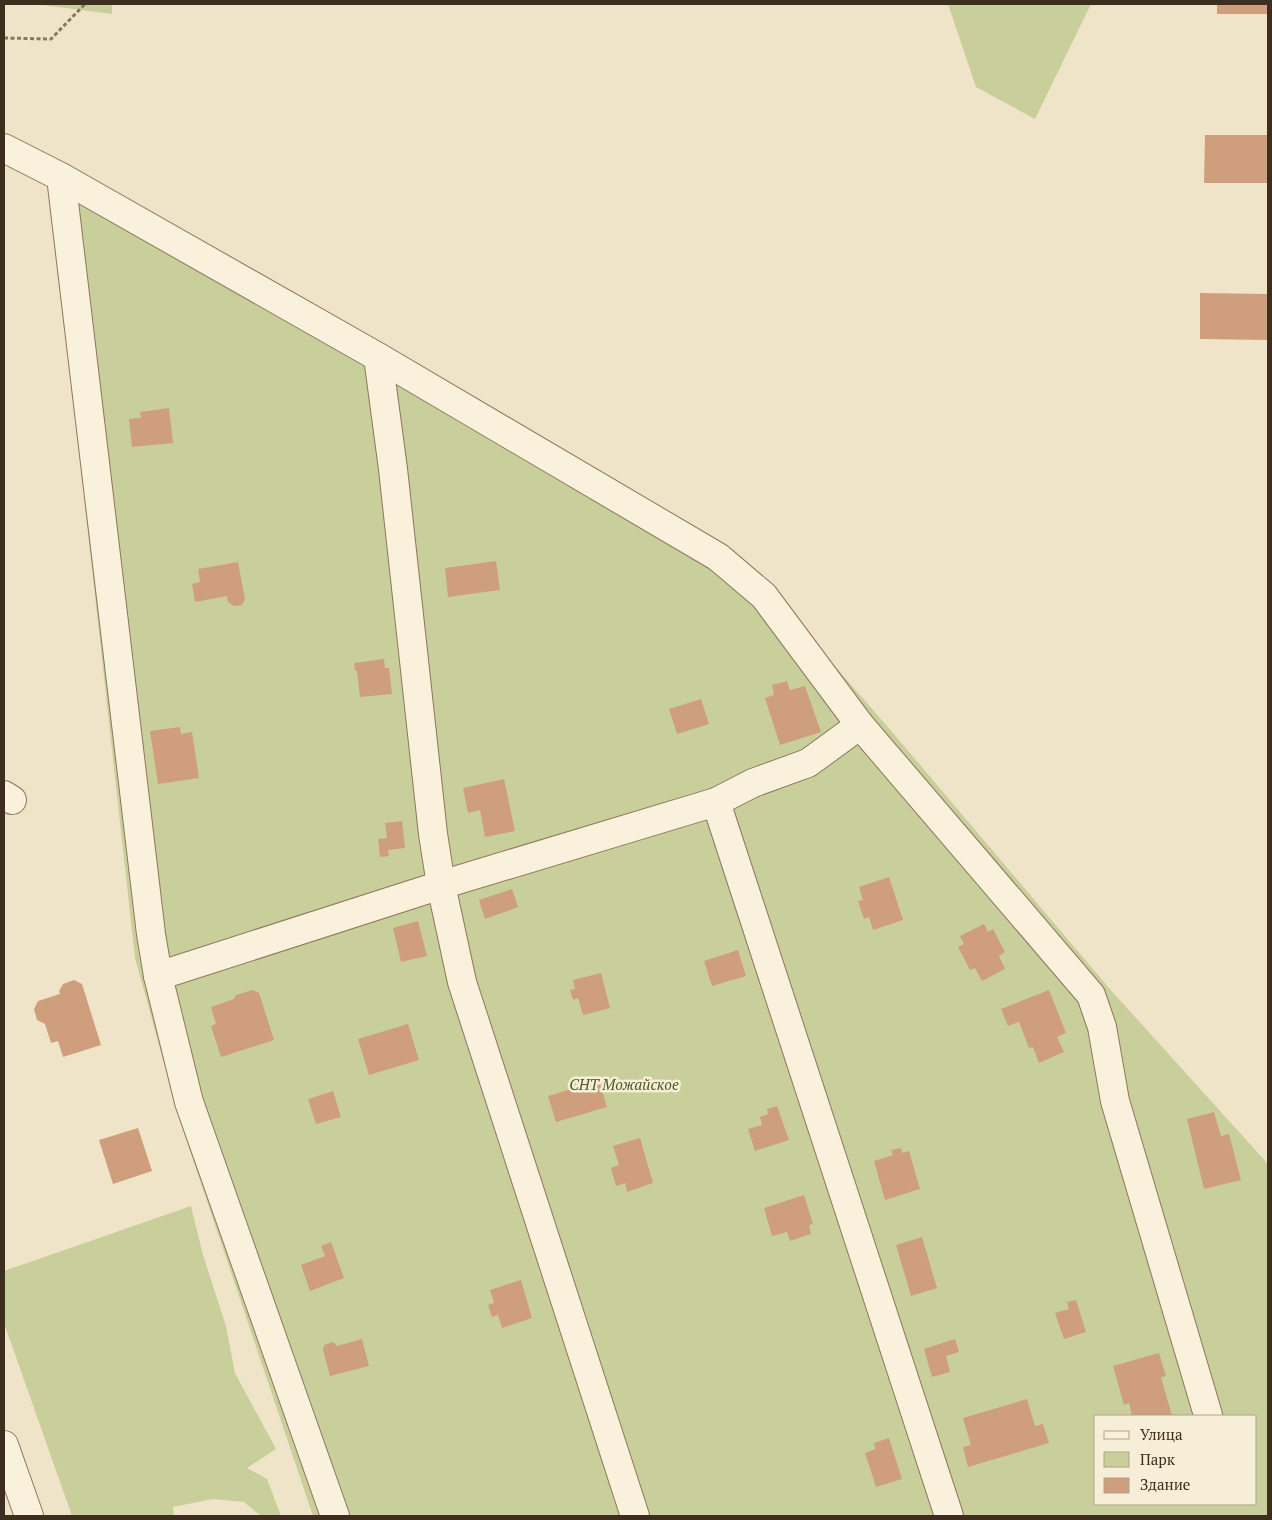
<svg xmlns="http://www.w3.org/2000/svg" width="1272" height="1520" viewBox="0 0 1272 1520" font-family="'PT Serif',serif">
<rect width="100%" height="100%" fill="#f0e4c8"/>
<!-- green -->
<g fill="#c9cf9b" fill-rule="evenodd">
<path d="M35,4H112V14Z"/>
<path d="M948,4H1091L1035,119L976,87Z"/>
<path d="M63,163L734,550L893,733L1109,988L1268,1164V1516H313L180,1121L135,958L50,189ZM1096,1416H1256V1504H1096Z"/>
<path d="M191,1206L203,1255L226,1326L235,1373L276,1449L247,1468L267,1479L281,1516H261L244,1502L213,1499L173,1507L174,1516H72L4,1323V1271Z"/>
</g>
<!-- building -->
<g fill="#cf9f7d">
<rect x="1217" y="4" width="51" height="10"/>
<path d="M1205,135H1268V183H1204Z"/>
<path d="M1200,293L1268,294V340L1200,339Z"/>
<path d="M169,408L173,443L132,447L129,419L141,418L140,412Z"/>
<path d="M496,561L500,590L448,597L445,568Z"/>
<path d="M238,562L245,599L242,605L234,606L228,602L227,596L195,602L192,584L200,582L198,569Z"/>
<path d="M384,659L385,668H389L392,694L360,697L357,671H355L354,663Z"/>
<path d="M787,681L790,690L805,686L821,732L780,745L765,698L774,695L772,685Z"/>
<path d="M701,699L709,724L677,734L669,709Z"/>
<path d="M180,727L181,734L192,732L199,778L158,784L150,731Z"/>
<path d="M504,779L515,831L485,837L480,810L468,813L463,788Z"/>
<path d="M402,821L405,848L388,850L389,856L380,857L378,839L387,838L385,823Z"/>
<path d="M889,877L903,920L873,930L869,917L864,919L858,901L863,900L859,887Z"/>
<path d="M512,889L518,907L485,919L479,900Z"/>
<path d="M418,921L427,956L401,962L393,928Z"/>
<path d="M984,924L988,932L993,929L1005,952L999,956L1005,969L982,981L975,968L970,970L958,947L964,944L960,936Z"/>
<path d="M738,950L746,976L712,986L704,961Z"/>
<path d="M601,973L610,1008L583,1015L578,998L573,1000L570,990L575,989L573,980Z"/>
<path d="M74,980L82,984L101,1045L63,1057L58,1041L51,1043L45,1024L37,1020L34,1009L38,1001L60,994L59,991L63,984Z"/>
<path d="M253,990L259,993L274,1040L221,1057L211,1026L216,1024L211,1007L234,999L236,995Z"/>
<path d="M1049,990L1066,1033L1057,1037L1064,1052L1039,1063L1033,1047L1029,1048L1019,1022L1008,1026L1001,1009Z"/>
<path d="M408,1024L419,1060L369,1075L358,1039Z"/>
<path d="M599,1081L607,1107L556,1122L548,1096Z"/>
<path d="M333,1091L341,1117L316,1124L308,1099Z"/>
<path d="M777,1106L789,1140L755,1151L748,1129L762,1125L760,1117L768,1114L767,1109Z"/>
<path d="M1214,1112L1221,1136L1229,1134L1241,1180L1204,1189L1187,1119Z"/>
<path d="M138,1128L152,1171L113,1184L99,1140Z"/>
<path d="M640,1138L653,1183L627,1192L625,1183L616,1186L611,1168L619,1165L613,1146Z"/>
<path d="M901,1148L902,1153L909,1151L920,1189L885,1200L874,1161L893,1155L891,1150Z"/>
<path d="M804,1195L813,1224L809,1225L811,1234L790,1241L787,1232L772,1236L764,1208Z"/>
<path d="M922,1237L937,1288L911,1296L896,1245Z"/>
<path d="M331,1242L344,1278L310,1291L301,1265L325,1256L321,1246Z"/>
<path d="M521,1280L532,1318L502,1328L498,1315L492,1317L488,1305L494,1303L490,1290Z"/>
<path d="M1076,1300L1086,1332L1064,1339L1055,1313L1069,1309L1067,1302Z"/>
<path d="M362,1339L369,1366L330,1376L323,1350L324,1345L333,1342L337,1346Z"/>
<path d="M955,1339L959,1352L946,1356L950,1372L932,1377L924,1349Z"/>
<path d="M1159,1353L1166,1376L1161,1377L1172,1416H1132L1129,1403L1124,1405L1113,1366Z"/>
<path d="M1027,1399L1035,1426L1043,1424L1049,1443L968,1467L963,1447L971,1445L963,1418Z"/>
<path d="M889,1438L902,1479L876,1487L865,1453L875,1449L874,1443Z"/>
</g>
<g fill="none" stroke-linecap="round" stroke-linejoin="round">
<defs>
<g id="minor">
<path d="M4,148L61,177L378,357L718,557L764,596L860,725L1091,995L1102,1027L1115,1101L1208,1415"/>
<path d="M61,177L151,934L158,976L189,1102L335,1516"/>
<path d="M378,357L393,469L433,834L441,885L462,982L635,1516"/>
<path d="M4,795L12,800"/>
<path d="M716,802L949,1516"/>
<path d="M158,976L441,885L716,802L753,783L808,763L860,725"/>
<path d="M4,1445L29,1516"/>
</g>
</defs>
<!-- minor casing -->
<use href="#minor" stroke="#8d765c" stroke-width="30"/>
<!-- path -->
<path stroke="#8d765c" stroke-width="3" stroke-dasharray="4 2.5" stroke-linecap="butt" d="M4,38L51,39L85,4"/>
<!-- minor -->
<use href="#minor" stroke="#faf1dc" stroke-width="28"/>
</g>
<g text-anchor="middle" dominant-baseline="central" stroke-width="5" stroke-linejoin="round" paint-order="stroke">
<!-- park labels -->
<g font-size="15" font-style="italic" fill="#4d5a26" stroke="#f7eed8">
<text x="624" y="1084">СНТ Можайское</text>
</g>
</g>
<!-- border -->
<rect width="1272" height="1520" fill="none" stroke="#3d2e20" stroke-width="10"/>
<!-- legend -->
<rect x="1094" y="1415" width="162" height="90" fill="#f7eed8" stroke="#ada18e"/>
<rect x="1104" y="1431" width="25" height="8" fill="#faf1dc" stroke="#ada18e"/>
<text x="1140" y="1440" font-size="15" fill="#3d2e20">Улица</text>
<rect x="1104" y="1452" width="25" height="15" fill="#c9cf9b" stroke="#ada18e"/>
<text x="1140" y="1465" font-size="15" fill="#3d2e20">Парк</text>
<rect x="1104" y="1478" width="25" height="15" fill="#cf9f7d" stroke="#ada18e"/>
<text x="1140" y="1490" font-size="15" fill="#3d2e20">Здание</text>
</svg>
